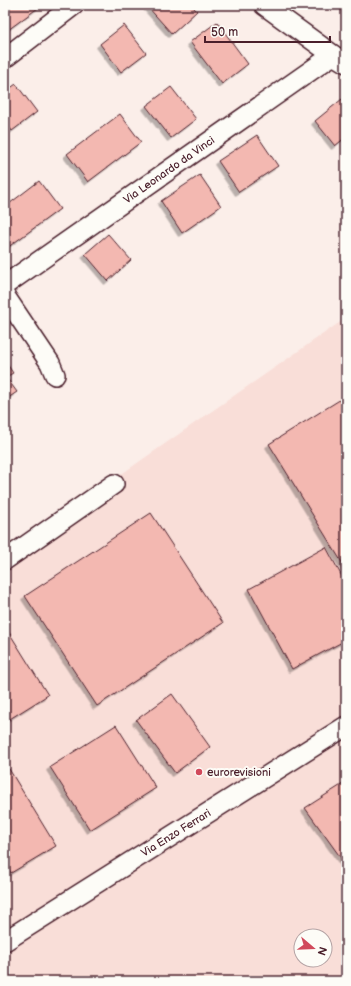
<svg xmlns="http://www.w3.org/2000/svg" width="351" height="986" viewBox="0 0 351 986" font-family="'Balsamiq Sans',sans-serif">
<defs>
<filter id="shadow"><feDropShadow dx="-3.5" dy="3.5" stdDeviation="0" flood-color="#0004"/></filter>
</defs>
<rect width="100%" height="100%" fill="#fbeee9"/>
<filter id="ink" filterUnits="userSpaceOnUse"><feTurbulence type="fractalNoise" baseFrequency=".025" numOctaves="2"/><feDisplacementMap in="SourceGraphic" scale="8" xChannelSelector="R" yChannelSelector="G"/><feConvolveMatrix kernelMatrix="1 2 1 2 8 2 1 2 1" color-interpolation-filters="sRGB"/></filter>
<g filter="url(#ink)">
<!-- built -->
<path fill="#f9ded8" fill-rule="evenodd" d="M346,318V981H5V555ZM301,936H325V960H301Z"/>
<!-- building -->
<g fill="#f3b8b1" stroke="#4a1f2b" filter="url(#shadow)">
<path d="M5,5H42L8,30L5,25Z"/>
<path d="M148,5H191L197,11L172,34L147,6Z"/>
<path d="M217,22L248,64L222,84L190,42Z"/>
<path d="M124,25L146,53L121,72L100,44Z"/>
<path d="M16,84L37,112L12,131L5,121V92Z"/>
<path d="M171,87L196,119L171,138L146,106Z"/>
<path d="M342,99L346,104V137L335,146L315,121Z"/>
<path d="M120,114L141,142L88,182L67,154Z"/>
<path d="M257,135L278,166L239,192L218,161Z"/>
<path d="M200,175L221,206L182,233L161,201Z"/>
<path d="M39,181L60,209L7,248L5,246V207Z"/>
<path d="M108,234L131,260L108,281L85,254Z"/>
<path d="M5,361L13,373L6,377L17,392L5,400Z"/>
<path d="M346,396V569L269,444Z"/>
<path d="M151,513L223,623L97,706L25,596Z"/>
<path d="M326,547L346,584V640L292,669L249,589Z"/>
<path d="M5,626L48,695L5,722Z"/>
<path d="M172,694L210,747L175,773L136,720Z"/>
<path d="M116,725L156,788L90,830L50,767Z"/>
<path d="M9,769L56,846L11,873L5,863V771Z"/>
<path d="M346,782V865L305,808Z"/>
</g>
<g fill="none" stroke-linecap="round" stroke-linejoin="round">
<defs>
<g id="minor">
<path d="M264,5L333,55L346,63"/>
<path d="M5,58L74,5"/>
<path d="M5,285L333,55"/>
<path d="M5,296L50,363L55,375"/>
<path d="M5,560L114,484"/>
<path d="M5,941L346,726"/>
</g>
</defs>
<!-- minor casing -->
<use href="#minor" stroke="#4a1f2b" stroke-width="22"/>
<!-- minor -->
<use href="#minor" stroke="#fdfcf7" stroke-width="19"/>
</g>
</g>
<!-- markers -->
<circle fill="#d1495b" stroke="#fdfcf7" stroke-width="1.5" cx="199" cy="772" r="4"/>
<g text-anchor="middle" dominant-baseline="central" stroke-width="4" stroke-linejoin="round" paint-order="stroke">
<!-- street labels -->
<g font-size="11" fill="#4a1f2b" stroke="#fdfcf7">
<text transform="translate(169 170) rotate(-35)">Via Leonardo da Vinci</text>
<text transform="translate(176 833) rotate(-32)">Via Enzo Ferrari</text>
</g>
<!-- poi labels -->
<g font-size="11" fill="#4a1f2b" stroke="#fdfcf7" text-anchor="start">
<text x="207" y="772">eurorevisioni</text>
</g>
</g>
<!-- margin -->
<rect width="351" height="986" fill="none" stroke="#fdfcf7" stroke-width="20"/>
<rect x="10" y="10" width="331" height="966" fill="none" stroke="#4a1f2b" stroke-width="1.5" filter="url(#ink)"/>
<!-- north arrow -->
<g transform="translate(313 948) rotate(109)"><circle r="19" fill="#fdfcf7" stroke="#b5a4a5"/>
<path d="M0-3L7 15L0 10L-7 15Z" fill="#d1495b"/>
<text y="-6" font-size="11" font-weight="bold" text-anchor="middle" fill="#4a1f2b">N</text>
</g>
<!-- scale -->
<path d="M205 36v6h125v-6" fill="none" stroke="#4a1f2b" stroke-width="2"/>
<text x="211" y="36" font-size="12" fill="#4a1f2b" stroke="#fdfcf7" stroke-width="3" paint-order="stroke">50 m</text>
</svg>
